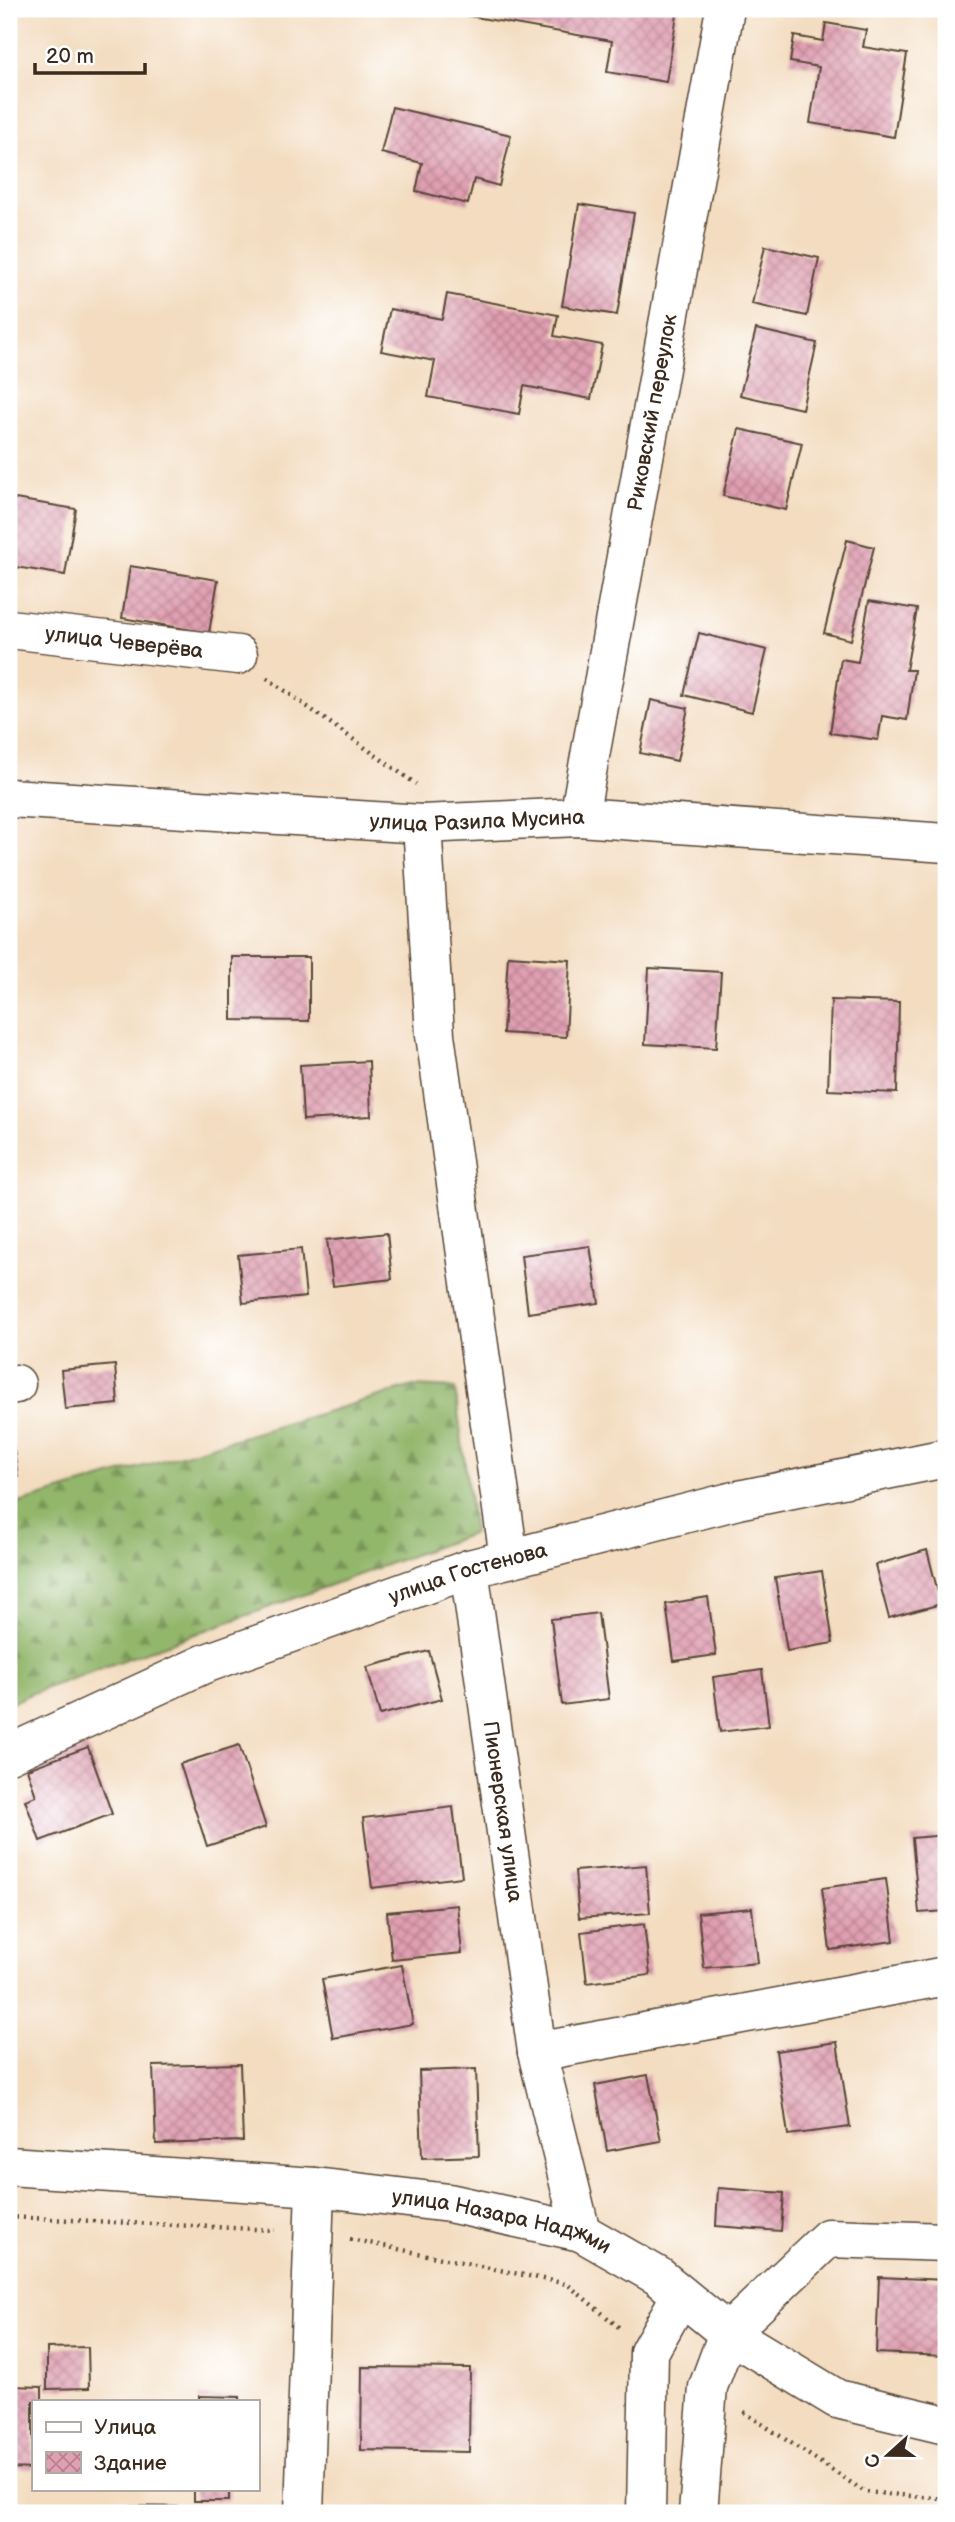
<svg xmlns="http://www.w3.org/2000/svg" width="955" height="2522" viewBox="0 0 955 2522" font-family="'Balsamiq Sans',sans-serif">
<defs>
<pattern id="forest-firs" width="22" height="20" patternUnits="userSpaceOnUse" patternTransform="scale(1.75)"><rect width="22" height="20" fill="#92b66b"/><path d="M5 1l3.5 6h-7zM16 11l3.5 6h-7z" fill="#789457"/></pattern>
<pattern id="building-cross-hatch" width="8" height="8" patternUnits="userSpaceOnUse" patternTransform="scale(1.75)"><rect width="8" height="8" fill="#e09fb2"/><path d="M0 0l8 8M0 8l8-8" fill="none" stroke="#b78290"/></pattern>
</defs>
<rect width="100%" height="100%" fill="#fff"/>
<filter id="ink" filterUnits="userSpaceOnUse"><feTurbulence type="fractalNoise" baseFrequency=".0143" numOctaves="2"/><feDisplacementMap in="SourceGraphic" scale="14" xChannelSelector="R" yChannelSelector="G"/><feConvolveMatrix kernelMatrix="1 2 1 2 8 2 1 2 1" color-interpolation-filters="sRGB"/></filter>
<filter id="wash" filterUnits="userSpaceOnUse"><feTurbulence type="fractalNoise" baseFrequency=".00686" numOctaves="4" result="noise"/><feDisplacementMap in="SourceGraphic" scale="28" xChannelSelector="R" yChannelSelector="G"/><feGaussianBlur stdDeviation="1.57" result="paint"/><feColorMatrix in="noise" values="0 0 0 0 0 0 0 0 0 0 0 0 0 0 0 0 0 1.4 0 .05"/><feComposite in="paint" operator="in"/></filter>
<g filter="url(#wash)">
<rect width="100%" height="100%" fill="#f3dcbf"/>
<!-- forest -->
<path fill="url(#forest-firs)" stroke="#667044" stroke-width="2" d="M413,1386L455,1388L474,1533L30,1694L9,1704V1506Z"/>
<g id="blocks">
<!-- building -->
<g fill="url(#building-cross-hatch)">
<path d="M429,9H678L666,82L607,72L612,41Z"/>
<path d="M826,23L866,30L863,47L907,54L894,137L810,123L819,67L790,62L794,36L823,41Z"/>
<path d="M392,107L511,135L499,186L474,179L468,204L416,191L422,163L381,153Z"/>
<path d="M579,204L634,213L617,315L562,306Z"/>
<path d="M765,246L819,258L807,316L752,304Z"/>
<path d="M447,294L558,315L554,336L602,345L591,399L524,386L519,414L428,397L435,361L381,351L390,309L442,319Z"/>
<path d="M756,329L817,343L802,409L740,395Z"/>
<path d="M739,429L802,443L786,510L723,496Z"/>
<path d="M9,498L76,509L65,575L9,566Z"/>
<path d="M847,540L874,547L851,640L824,633Z"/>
<path d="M130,566L218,580L209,633L122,618Z"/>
<path d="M869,601L917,609L906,670H914L907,720L882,716L878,740L830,733L841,659L858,662Z"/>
<path d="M699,633L767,650L752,712L684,695Z"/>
<path d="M651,700L688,708L677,761L640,753Z"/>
<path d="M508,956L570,960L566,1037L503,1033Z"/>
<path d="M232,957H309V1021L232,1020Z"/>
<path d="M649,968L721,972L716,1048L645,1044Z"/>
<path d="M831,1000L899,1002L897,1093L828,1090Z"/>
<path d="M369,1061L371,1116L303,1120L300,1065Z"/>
<path d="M387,1233L392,1279L333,1286L327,1240Z"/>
<path d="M590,1246L599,1303L528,1313L521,1255Z"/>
<path d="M301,1249L306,1297L243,1303L238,1255Z"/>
<path d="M115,1365L118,1404L65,1409L61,1370Z"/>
<path d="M9,1417L18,1476L9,1477Z"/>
<path d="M927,1550L941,1604L889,1618L875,1565Z"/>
<path d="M822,1571L833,1643L787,1651L775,1578Z"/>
<path d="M708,1597L716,1655L674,1661L666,1604Z"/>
<path d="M598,1613L609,1699L562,1705L551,1619Z"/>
<path d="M429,1651L442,1699L380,1715L367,1667Z"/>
<path d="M762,1670L769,1726L720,1732L713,1677Z"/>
<path d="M239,1745L266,1827L207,1846L180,1764Z"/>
<path d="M88,1747L112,1814L40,1841L25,1800L36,1796L27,1769Z"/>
<path d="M453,1807L462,1877L372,1888L363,1818Z"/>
<path d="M946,1835V1911L919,1913L912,1838Z"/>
<path d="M646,1865L650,1913L579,1918L575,1871Z"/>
<path d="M886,1879L894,1941L830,1950L822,1888Z"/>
<path d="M457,1905L462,1953L392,1960L387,1912Z"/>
<path d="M752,1908L758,1963L704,1968L698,1913Z"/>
<path d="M644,1924L650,1975L587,1983L581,1932Z"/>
<path d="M402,1965L413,2024L333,2038L322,1979Z"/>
<path d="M837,2042L850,2127L788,2135L776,2051Z"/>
<path d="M240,2064L243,2141L156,2144L153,2066Z"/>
<path d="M476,2069L479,2156L422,2158L419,2071Z"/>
<path d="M648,2075L661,2141L607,2151L595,2085Z"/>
<path d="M718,2188L784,2193L781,2231L716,2226Z"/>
<path d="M879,2277L946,2280V2356L876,2353Z"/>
<path d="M88,2347L89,2388L47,2389V2348Z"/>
<path d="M362,2367L470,2368L469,2452L361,2450Z"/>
<path d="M9,2386L42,2387V2401H33V2469L9,2468Z"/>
<path d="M199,2396L240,2397V2401H199Z"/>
<rect x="194" y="2489" width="35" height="12"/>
<path d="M109,2506L193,2507V2513H109Z"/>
</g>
</g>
</g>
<g filter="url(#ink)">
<use href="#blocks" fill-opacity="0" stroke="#574536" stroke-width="2"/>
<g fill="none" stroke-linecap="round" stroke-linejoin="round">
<defs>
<g id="minor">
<path id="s1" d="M9,629L238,655"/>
<path id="s2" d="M579,817L725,9"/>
<path d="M422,824L435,1035L509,1558"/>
<path d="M9,1385L16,1384"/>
<path id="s3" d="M469,1569L537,2052L581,2232"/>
<path id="s4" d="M9,1754L204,1664L469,1569L738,1500L946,1458"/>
<path d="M537,2052L946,1976"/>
<path id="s5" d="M9,2166L315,2187L449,2203L581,2232L658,2276L728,2333L837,2399L946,2425"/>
<path d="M304,2513L315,2187"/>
<path d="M646,2513L649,2352L681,2295"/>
<path d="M698,2513L708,2387L728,2333L828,2238L946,2242"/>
</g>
<g id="major">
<path id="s6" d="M9,798L422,824L579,817L946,843"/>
</g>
</defs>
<!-- minor casing -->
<use href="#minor" stroke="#574536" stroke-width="41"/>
<!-- major casing -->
<use href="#major" stroke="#574536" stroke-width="41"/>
<!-- path -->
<g stroke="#574536" stroke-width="4.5" stroke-dasharray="2 5" stroke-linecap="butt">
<path d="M267,678L416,784"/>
<path d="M9,2217L275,2230"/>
<path d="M350,2239L567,2284L621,2329"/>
<path d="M744,2412L865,2492L946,2499"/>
</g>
<!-- minor -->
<use href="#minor" stroke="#fff" stroke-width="38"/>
<!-- major -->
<use href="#major" stroke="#fff" stroke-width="38"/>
</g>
</g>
<g text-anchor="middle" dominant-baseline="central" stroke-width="6" stroke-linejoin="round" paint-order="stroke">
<!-- street labels -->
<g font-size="21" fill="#3b2a1e" stroke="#fff">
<text stroke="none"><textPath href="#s2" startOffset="411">Риковский переулок</textPath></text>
<text stroke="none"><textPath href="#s1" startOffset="116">улица Чеверёва</textPath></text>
<text stroke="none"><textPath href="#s6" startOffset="469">улица Разила Мусина</textPath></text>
<text stroke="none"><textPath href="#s4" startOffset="494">улица Гостенова</textPath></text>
<text stroke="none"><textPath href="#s3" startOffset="245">Пионерская улица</textPath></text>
<text stroke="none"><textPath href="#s5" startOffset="497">улица Назара Наджми</textPath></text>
</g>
</g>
<!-- margin -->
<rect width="955" height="2522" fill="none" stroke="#fff" stroke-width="35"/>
<!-- legend -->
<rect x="32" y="2400" width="228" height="91" fill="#ffffff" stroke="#b1aaa5" stroke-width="2"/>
<rect x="46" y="2422" width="35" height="10" fill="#ffffff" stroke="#b1aaa5" stroke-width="2"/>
<text x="94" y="2434" font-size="21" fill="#3b2a1e">Улица</text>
<rect x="46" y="2452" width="35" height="21" fill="url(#building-cross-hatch)" stroke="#b1aaa5" stroke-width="2"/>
<text x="94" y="2470" font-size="21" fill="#3b2a1e">Здание</text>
<!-- north arrow -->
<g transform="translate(888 2455) rotate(249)" stroke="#ffffff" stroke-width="5" paint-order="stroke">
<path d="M0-5L12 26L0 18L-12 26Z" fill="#3b2a1e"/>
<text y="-10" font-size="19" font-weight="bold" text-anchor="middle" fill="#3b2a1e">С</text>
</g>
<!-- scale -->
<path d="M35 63v10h110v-10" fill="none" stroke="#3b2a1e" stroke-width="3.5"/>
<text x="46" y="63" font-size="21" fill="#3b2a1e" stroke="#ffffff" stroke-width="5" paint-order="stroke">20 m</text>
</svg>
